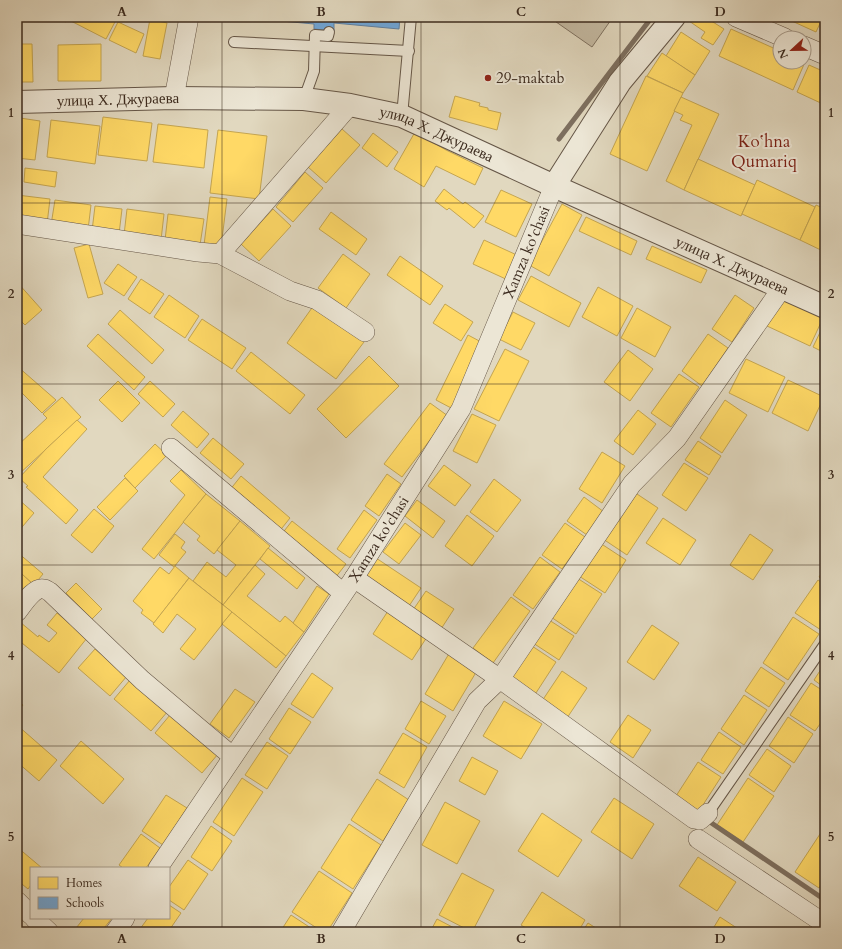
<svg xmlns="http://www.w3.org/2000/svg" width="842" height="949" viewBox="0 0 842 949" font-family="Cardo,serif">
<rect width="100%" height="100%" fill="#e1d8bf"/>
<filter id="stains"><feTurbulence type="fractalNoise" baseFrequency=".005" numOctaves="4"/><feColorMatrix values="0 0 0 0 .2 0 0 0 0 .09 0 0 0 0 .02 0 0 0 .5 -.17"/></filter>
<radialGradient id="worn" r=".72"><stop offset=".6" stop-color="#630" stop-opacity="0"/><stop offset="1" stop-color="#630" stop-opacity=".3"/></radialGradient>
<!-- green -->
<path fill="#c5bba4" stroke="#807362" d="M549,17H613L592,47Z"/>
<!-- homes -->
<g fill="#ffd966" stroke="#c4a551">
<path d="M56,17H69L66,22Z"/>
<path d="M73,17H109L116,20L106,39L71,21Z"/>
<path d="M691,17H705L724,29L713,45L701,38L705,32L689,21Z"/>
<path d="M783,17H823L816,32Z"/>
<path d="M150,19L167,23L160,59L143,56Z"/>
<path d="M118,22L144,34L136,53L109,40Z"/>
<path d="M825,23V36L820,34Z"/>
<path d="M731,29L780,51V62H805L793,90L719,56Z"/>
<path d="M681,32L710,51L695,75L666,56Z"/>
<path d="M17,44H32L33,82H17Z"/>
<path d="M101,44V81H58V45Z"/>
<path d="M662,53L695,75L683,93L647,76Z"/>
<path d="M809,65L825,72V105L797,92Z"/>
<path d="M646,76L683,93L647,171L610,154Z"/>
<path d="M455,96L480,103L479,106L488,108V110L501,113L497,130L449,117Z"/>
<path d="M681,97L719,114L684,190L666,181L692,125L680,120L683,115L674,111Z"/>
<path d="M103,117L152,123L147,161L98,155Z"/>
<path d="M20,118L40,121L35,160L17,158V139Z"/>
<path d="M51,120L100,126L95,164L47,157Z"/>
<path d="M158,124L208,130L204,168L153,162Z"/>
<path d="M342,129L360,145L326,183L308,167Z"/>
<path d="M218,130L267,136L259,199L210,193Z"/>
<path d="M415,132L446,150L483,168L475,185L436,166L424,187L394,169Z"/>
<path d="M373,133L398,152L387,167L362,148Z"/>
<path d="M698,159L755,185L741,216L684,190Z"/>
<path d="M25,168L57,172L55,187L24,182Z"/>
<path d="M305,172L323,188L293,222L276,207Z"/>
<path d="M757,180L815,207L800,240L742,214Z"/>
<path d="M444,189L463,204L465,202L484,216L474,228L449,208L447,210L435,201Z"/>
<path d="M501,190L532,204L516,237L485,222Z"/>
<path d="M17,195L50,199L47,224L17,221Z"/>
<path d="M210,197L227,199L221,247L204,245Z"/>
<path d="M55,200L91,205L88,230L51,225Z"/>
<path d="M562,204L582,215L549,276L529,265Z"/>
<path d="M816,205L825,209V252L800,240Z"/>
<path d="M95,206L122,209L119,234L92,231Z"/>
<path d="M127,209L164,214L161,240L124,235Z"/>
<path d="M273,209L291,226L259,261L241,244Z"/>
<path d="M331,212L367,239L356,255L319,229Z"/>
<path d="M168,214L204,219L200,245L165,240Z"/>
<path d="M586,217L637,241L631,255L579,231Z"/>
<path d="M484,240L519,256L508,280L473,264Z"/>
<path d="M89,244L103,294L88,298L74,248Z"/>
<path d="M652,246L707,270L701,283L646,259Z"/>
<path d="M343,254L370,274L346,308L318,288Z"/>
<path d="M400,256L443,286L430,305L387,275Z"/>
<path d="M118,264L137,277L124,296L104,283Z"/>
<path d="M531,276L581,303L569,327L518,300Z"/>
<path d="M141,279L164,294L150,314L128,299Z"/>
<path d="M17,282L42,310L25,325L17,317Z"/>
<path d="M598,287L633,306L617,336L582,317Z"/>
<path d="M169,295L199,316L185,338L154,317Z"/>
<path d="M735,295L754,308L732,342L712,329Z"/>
<path d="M781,298L823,318L810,346L767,326Z"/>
<path d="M445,304L473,322L461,341L433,323Z"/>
<path d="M314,305L364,342L336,379L287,343Z"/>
<path d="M637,308L671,327L655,357L621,338Z"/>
<path d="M120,310L164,350L152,364L108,324Z"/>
<path d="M513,312L535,323L521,350L499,339Z"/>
<path d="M202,319L246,348L232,369L188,340Z"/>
<path d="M825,322V353L813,347Z"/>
<path d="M98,334L145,377L134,390L87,346Z"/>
<path d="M708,334L728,348L702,386L682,371Z"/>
<path d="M468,335L485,344L453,409L436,400Z"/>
<path d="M505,349L529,361L499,421L474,409Z"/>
<path d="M628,350L653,369L630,401L604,382Z"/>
<path d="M251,352L305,395L290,414L236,371Z"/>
<path d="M369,356L399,386L346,438L317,409Z"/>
<path d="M746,359L785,377L768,412L729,393Z"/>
<path d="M17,366L56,400L42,413L17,388Z"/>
<path d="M679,374L699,387L671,427L651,413Z"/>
<path d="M788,380L824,397L808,431L772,413Z"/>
<path d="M118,381L140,403L122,422L99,400Z"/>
<path d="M150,381L175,404L163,417L138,394Z"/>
<path d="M62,397L81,417L18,475L17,446L47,418L43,414Z"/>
<path d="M725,400L747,415L722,453L700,438Z"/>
<path d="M430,403L448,416L402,477L384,464Z"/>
<path d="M638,410L656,424L633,455L614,441Z"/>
<path d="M183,411L209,434L197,448L171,425Z"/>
<path d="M472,414L496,425L477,463L453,451Z"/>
<path d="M77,420L87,429L43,477L78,510L66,524L26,487L28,486L19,478L46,449Z"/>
<path d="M213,438L244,464L231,479L200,453Z"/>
<path d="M698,441L721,456L709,475L685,460Z"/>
<path d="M155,444L167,455L135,488L124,476Z"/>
<path d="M602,452L625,466L602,503L579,489Z"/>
<path d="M684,463L708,478L686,511L662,495Z"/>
<path d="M444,465L471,485L455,506L428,486Z"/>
<path d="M181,470L206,494L154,559L142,549L185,495L170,481Z"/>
<path d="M387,474L401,484L379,516L365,506Z"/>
<path d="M241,476L290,518L278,533L229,491Z"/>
<path d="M125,478L138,491L110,520L97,507Z"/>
<path d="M494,479L521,500L497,532L470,512Z"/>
<path d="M634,492L658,508L627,555L603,539Z"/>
<path d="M206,494L240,521L214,554L197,540L200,536L183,522Z"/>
<path d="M584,497L604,512L587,535L567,521Z"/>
<path d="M17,498L34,513L17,533Z"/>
<path d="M417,500L445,521L433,538L405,516Z"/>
<path d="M94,509L114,526L92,553L71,535Z"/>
<path d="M364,510L377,520L350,558L337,549Z"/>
<path d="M467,515L494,536L472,566L445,546Z"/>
<path d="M663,518L696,540L680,565L646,543Z"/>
<path d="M240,521L270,546L223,605L193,581L207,562L226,577L236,565L217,550Z"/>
<path d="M292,521L346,564L335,578L281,535Z"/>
<path d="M405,523L421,535L399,564L383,552Z"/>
<path d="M565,523L585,537L562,569L542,555Z"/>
<path d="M175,534L185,542L181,548L186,552L174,567L159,555Z"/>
<path d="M750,534L773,550L753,580L730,565Z"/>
<path d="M600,543L626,560L605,593L579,576Z"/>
<path d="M268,548L305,578L297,589L260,559Z"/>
<path d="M17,552L43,574L34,585L17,570Z"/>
<path d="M540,557L560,572L533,609L513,595Z"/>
<path d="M376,558L421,588L409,606L364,576Z"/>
<path d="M255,565L265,574L247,596L280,622L285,616L304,632L286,656L223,605Z"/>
<path d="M175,566L189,578L154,623L141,613L143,610L133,601L160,567L169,574Z"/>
<path d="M825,568V582L819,577Z"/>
<path d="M22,574L35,586L17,604V580Z"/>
<path d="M189,578L232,612L194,660L180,649L196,629L177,614L163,633L153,624Z"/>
<path d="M577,578L602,594L576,634L551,617Z"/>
<path d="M818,580L825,585V624L821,630L795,613Z"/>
<path d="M76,583L102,609L92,619L66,593Z"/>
<path d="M317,586L329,594L304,632L293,623Z"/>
<path d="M426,591L454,609L441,629L413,610Z"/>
<path d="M511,597L530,611L493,663L473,648Z"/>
<path d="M388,611L427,637L412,660L373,634Z"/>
<path d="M232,612L286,656L276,668L222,624Z"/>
<path d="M57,613L87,638L59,673L17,639V626L20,622L38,637L39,635L49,642L57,633L47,625Z"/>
<path d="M793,617L819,634L788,680L763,663Z"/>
<path d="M549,620L574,636L559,660L533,643Z"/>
<path d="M652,625L679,643L654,680L627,662Z"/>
<path d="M532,646L556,662L534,696L510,680Z"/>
<path d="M95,649L127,676L110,696L78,668Z"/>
<path d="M450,652L478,669L453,711L425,694Z"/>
<path d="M825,663V688L814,680Z"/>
<path d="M761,667L785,683L769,707L745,691Z"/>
<path d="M562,671L587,688L567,718L542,701Z"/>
<path d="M312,673L333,688L313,718L291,704Z"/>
<path d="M130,680L168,711L151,731L114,699Z"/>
<path d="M811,683L825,692V717L815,731L790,715Z"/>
<path d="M235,689L255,702L229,738L210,724Z"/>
<path d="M744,695L767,710L744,745L721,729Z"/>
<path d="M17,700L23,705L17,712Z"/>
<path d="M421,701L446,716L429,744L405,729Z"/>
<path d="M504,701L542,724L521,759L483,736Z"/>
<path d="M289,708L311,722L290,754L269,739Z"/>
<path d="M170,715L218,754L202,773L155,733Z"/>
<path d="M628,715L651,730L633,758L610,742Z"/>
<path d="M788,717L813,734L794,763L769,746Z"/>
<path d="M17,725L57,760L39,781L17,762Z"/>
<path d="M719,732L741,747L723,774L701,760Z"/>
<path d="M403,733L427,747L404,788L379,773Z"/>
<path d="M81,741L124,779L103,804L60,766Z"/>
<path d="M267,742L288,756L267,789L245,775Z"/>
<path d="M767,749L791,766L774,792L749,775Z"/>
<path d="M472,757L498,771L485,795L459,781Z"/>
<path d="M698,762L721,777L699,811L676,796Z"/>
<path d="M242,778L263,792L234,836L213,822Z"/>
<path d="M748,778L774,796L743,842L717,825Z"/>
<path d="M377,779L409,800L383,841L351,820Z"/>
<path d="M166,795L187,808L163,845L142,831Z"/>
<path d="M614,798L654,824L632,859L591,832Z"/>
<path d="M445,802L480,821L457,864L422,845Z"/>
<path d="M542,813L582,840L558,877L518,851Z"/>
<path d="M349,824L381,845L353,889L321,868Z"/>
<path d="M211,826L232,841L212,871L191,857Z"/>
<path d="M822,831L825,832V879L819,888L795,872Z"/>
<path d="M141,834L160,848L146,868H123L119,865Z"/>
<path d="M17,847L42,868H31V885L28,889L17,880Z"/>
<path d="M698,857L736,882L717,911L679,886Z"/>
<path d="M188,860L208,874L184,910L169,900V887Z"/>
<path d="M319,871L352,893L327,932H323L292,912Z"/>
<path d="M462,873L494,890L472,932L439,915Z"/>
<path d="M542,892L585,920L578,932H532L521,925Z"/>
<path d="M169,905L181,913L168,932H144L140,929L148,918H169Z"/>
<path d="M291,915L317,932H280Z"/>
<path d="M720,917L743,932H711Z"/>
<path d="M84,918H112L101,932H73Z"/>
<path d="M437,919L462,932H430Z"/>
<path d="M588,923L602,932H582Z"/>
</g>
<!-- schools -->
<path fill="#6fa8dc" stroke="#6082a3" d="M249,17H400L399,29L334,23V31L314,29V24L249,18Z"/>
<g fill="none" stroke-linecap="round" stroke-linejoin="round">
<!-- stream -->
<g stroke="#7d6f5f" stroke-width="5">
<path d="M559,139L652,17"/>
<path d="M707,820L825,900"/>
</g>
<defs>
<g id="service">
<path d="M234,42L409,51"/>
<path d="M304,99L314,71L315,35L328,36L329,32"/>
<path d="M402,116L411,17"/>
<path d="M708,813L825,644"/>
</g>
<g id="minor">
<path d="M736,17L785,38"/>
<path d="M804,46L825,55"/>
<path d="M174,98L189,17"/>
<path d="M17,224L198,252L220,254L290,291L317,300L365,332"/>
<path d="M220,254L350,105"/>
<path d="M171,448L343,593"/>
<path d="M354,578L500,679L694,819L700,820L708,813"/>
<path d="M17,612C22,606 34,586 44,589C46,589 48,591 50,592L142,680L232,756"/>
<path d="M698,839L825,924"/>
<path id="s1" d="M158,868L354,578L461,409L554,186"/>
<path d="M17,901L31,915"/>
<path d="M34,918L49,932"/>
<path d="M115,932L125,918"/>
<path d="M341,932L477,701L500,679L632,484L677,438L782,288"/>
</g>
<g id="tertiary">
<path id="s2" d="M17,102L174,98L304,99L350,105L402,116L554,186L825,307"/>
<path d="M554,186L620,82L674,17"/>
</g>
</defs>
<!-- service casing -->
<use href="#service" stroke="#655647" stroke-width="12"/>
<!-- minor casing -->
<use href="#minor" stroke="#655647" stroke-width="20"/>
<!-- tertiary casing -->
<use href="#tertiary" stroke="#655647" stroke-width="24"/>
<!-- service -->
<use href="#service" stroke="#ece6d5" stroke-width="10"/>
<!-- minor -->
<use href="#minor" stroke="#ece6d5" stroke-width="19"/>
<!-- tertiary -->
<use href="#tertiary" stroke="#ece6d5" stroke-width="22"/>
</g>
<!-- grid -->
<path fill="none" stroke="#3c2b1f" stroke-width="1" stroke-opacity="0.55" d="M222,17V932M421,17V932M620,17V932M17,203H825M17,384H825M17,565H825M17,746H825"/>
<!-- markers -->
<circle fill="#8f2418" stroke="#ece6d5" stroke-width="1.5" cx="488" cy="78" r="4"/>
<g text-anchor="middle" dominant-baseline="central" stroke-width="4" stroke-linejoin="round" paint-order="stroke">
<!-- poi labels -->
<g font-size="15" fill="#3c2b1f" stroke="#ece6d5" text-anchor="start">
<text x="496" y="78">29-maktab</text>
</g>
<!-- street labels -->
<g font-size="15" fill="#3c2b1f" stroke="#ece6d5">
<text stroke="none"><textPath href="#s2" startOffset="101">улица Х. Джураева</textPath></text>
<text stroke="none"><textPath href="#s2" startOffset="425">улица Х. Джураева</textPath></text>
<text stroke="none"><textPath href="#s1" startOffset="720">Xamza ko'chasi</textPath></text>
<text stroke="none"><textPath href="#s2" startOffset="749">улица Х. Джураева</textPath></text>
<text stroke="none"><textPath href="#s1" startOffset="396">Xamza ko'chasi</textPath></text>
</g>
<!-- quarter labels -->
<g font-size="17" fill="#7a1f14" stroke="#ece6d5">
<text x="764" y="141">Koʻhna<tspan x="764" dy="20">Qumariq</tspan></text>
</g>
</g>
<!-- margin -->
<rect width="842" height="949" fill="none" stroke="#e1d8bf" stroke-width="44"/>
<!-- legend -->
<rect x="30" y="867" width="140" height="52" fill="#ece6d5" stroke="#a69b8c"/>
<rect x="38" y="877" width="20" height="12" fill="#ffd966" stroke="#a69b8c"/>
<text x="66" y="887" font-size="12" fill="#3c2b1f">Homes</text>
<rect x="38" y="897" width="20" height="12" fill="#6fa8dc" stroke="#a69b8c"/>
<text x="66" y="907" font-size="12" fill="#3c2b1f">Schools</text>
<!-- north arrow -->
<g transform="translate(792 50) rotate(248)"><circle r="19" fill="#ece6d5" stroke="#a69b8c"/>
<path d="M0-3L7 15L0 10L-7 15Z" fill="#8f2418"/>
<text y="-6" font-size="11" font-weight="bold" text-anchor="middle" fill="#3c2b1f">N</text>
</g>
<rect x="22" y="22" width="798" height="905" fill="none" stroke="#3c2b1f" stroke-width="1.5"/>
<g font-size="13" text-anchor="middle" font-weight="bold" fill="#3c2b1f">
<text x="122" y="16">A</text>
<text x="321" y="16">B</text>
<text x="521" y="16">C</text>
<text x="720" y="16">D</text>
<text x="11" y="117">1</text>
<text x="831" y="117">1</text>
<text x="11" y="298">2</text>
<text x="831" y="298">2</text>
<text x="11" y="479">3</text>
<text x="831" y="479">3</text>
<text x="11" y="660">4</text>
<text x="831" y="660">4</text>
<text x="11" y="841">5</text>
<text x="831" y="841">5</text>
<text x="122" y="943">A</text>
<text x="321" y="943">B</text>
<text x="521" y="943">C</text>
<text x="720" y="943">D</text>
</g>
<rect width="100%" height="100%" filter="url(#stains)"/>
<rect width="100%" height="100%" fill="url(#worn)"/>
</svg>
